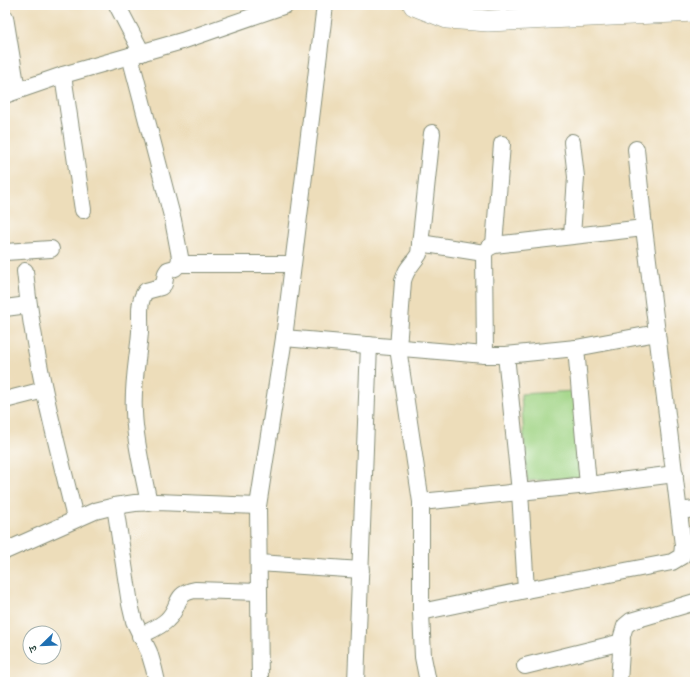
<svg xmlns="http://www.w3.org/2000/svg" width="700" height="687" viewBox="0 0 700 687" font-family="'Old Standard TT','Noto Serif Devanagari',serif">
<rect width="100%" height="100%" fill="#fff"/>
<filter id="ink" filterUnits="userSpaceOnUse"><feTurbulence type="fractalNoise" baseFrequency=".025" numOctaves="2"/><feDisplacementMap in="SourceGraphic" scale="8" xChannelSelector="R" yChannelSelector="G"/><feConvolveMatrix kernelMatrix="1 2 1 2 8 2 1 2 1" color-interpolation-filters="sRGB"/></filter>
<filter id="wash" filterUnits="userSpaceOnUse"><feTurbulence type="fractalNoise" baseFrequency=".012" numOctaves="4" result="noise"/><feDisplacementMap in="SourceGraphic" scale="16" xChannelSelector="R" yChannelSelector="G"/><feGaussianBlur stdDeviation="0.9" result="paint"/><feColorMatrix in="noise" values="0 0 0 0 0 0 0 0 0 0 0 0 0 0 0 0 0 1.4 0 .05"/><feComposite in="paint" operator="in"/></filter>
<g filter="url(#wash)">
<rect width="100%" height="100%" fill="#edddba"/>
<!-- green -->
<path fill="#a0d484" stroke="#60885c" d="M574,391L580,477L527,481L521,394Z"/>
</g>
<g filter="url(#ink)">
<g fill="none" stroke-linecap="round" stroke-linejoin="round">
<defs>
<g id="minor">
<path d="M117,5L142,53"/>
<path d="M5,17L17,90"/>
<path d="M130,56L173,220L180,257L179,264L175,268L168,270L166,273L164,284L161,287L146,291C137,302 141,319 140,332C138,359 132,385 134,412C135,442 143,473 149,503"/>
<path d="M63,75L83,210"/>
<path d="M5,95L63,75L182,41L286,5"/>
<path d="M636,149L644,228L657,333"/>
<path d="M572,236L576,177L572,142"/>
<path d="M420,243L484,253"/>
<path d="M494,245L502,144"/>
<path d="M5,252L51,249"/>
<path d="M179,264H293"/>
<path d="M25,271C33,356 55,436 75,518"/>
<path d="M5,308L28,305"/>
<path d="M284,338L485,355H506L576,348L588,485L421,502"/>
<path d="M485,355L484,253L488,248L494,245L644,228"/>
<path d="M506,355L520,492L526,590"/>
<path d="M5,400L44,390"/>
<path d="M588,485L675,474"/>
<path d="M115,506L130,604L134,621L149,652L154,669L157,682"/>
<path d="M679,511L695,509"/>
<path d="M5,551L95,511L115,506L135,503L157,502L258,506"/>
<path d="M259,563L361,570"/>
<path d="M421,612L526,590L672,562L682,556L683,545L657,333L576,348"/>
<path d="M140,636C149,631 160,627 167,620C181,607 173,594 195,590L259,592"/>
<path d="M525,666L622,642"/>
<path d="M260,682L258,506L284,338L325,5"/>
<path d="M356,682L369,345"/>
<path d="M428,682L423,657L421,612V502L398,348L403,281C406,268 412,265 419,254L432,133"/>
<path d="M619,682L622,636L625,626L631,621L695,602"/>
</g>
<path id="major" d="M414,5L447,18L488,21L695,11"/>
</defs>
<!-- minor casing -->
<use href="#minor" stroke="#868d77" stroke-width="18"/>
<!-- major casing -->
<use href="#major" stroke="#868d77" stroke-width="22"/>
<!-- minor -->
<use href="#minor" stroke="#fff" stroke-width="16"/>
<!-- major -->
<use href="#major" stroke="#fff" stroke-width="21"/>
</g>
</g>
<!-- margin -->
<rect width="700" height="687" fill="none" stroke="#fff" stroke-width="20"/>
<!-- north arrow -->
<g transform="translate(42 645) rotate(247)"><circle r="19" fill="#ffffff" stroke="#a5b1ae"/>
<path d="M0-3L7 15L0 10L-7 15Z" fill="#1f6fb2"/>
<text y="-6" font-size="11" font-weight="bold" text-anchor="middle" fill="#1f3d34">उ</text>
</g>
</svg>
